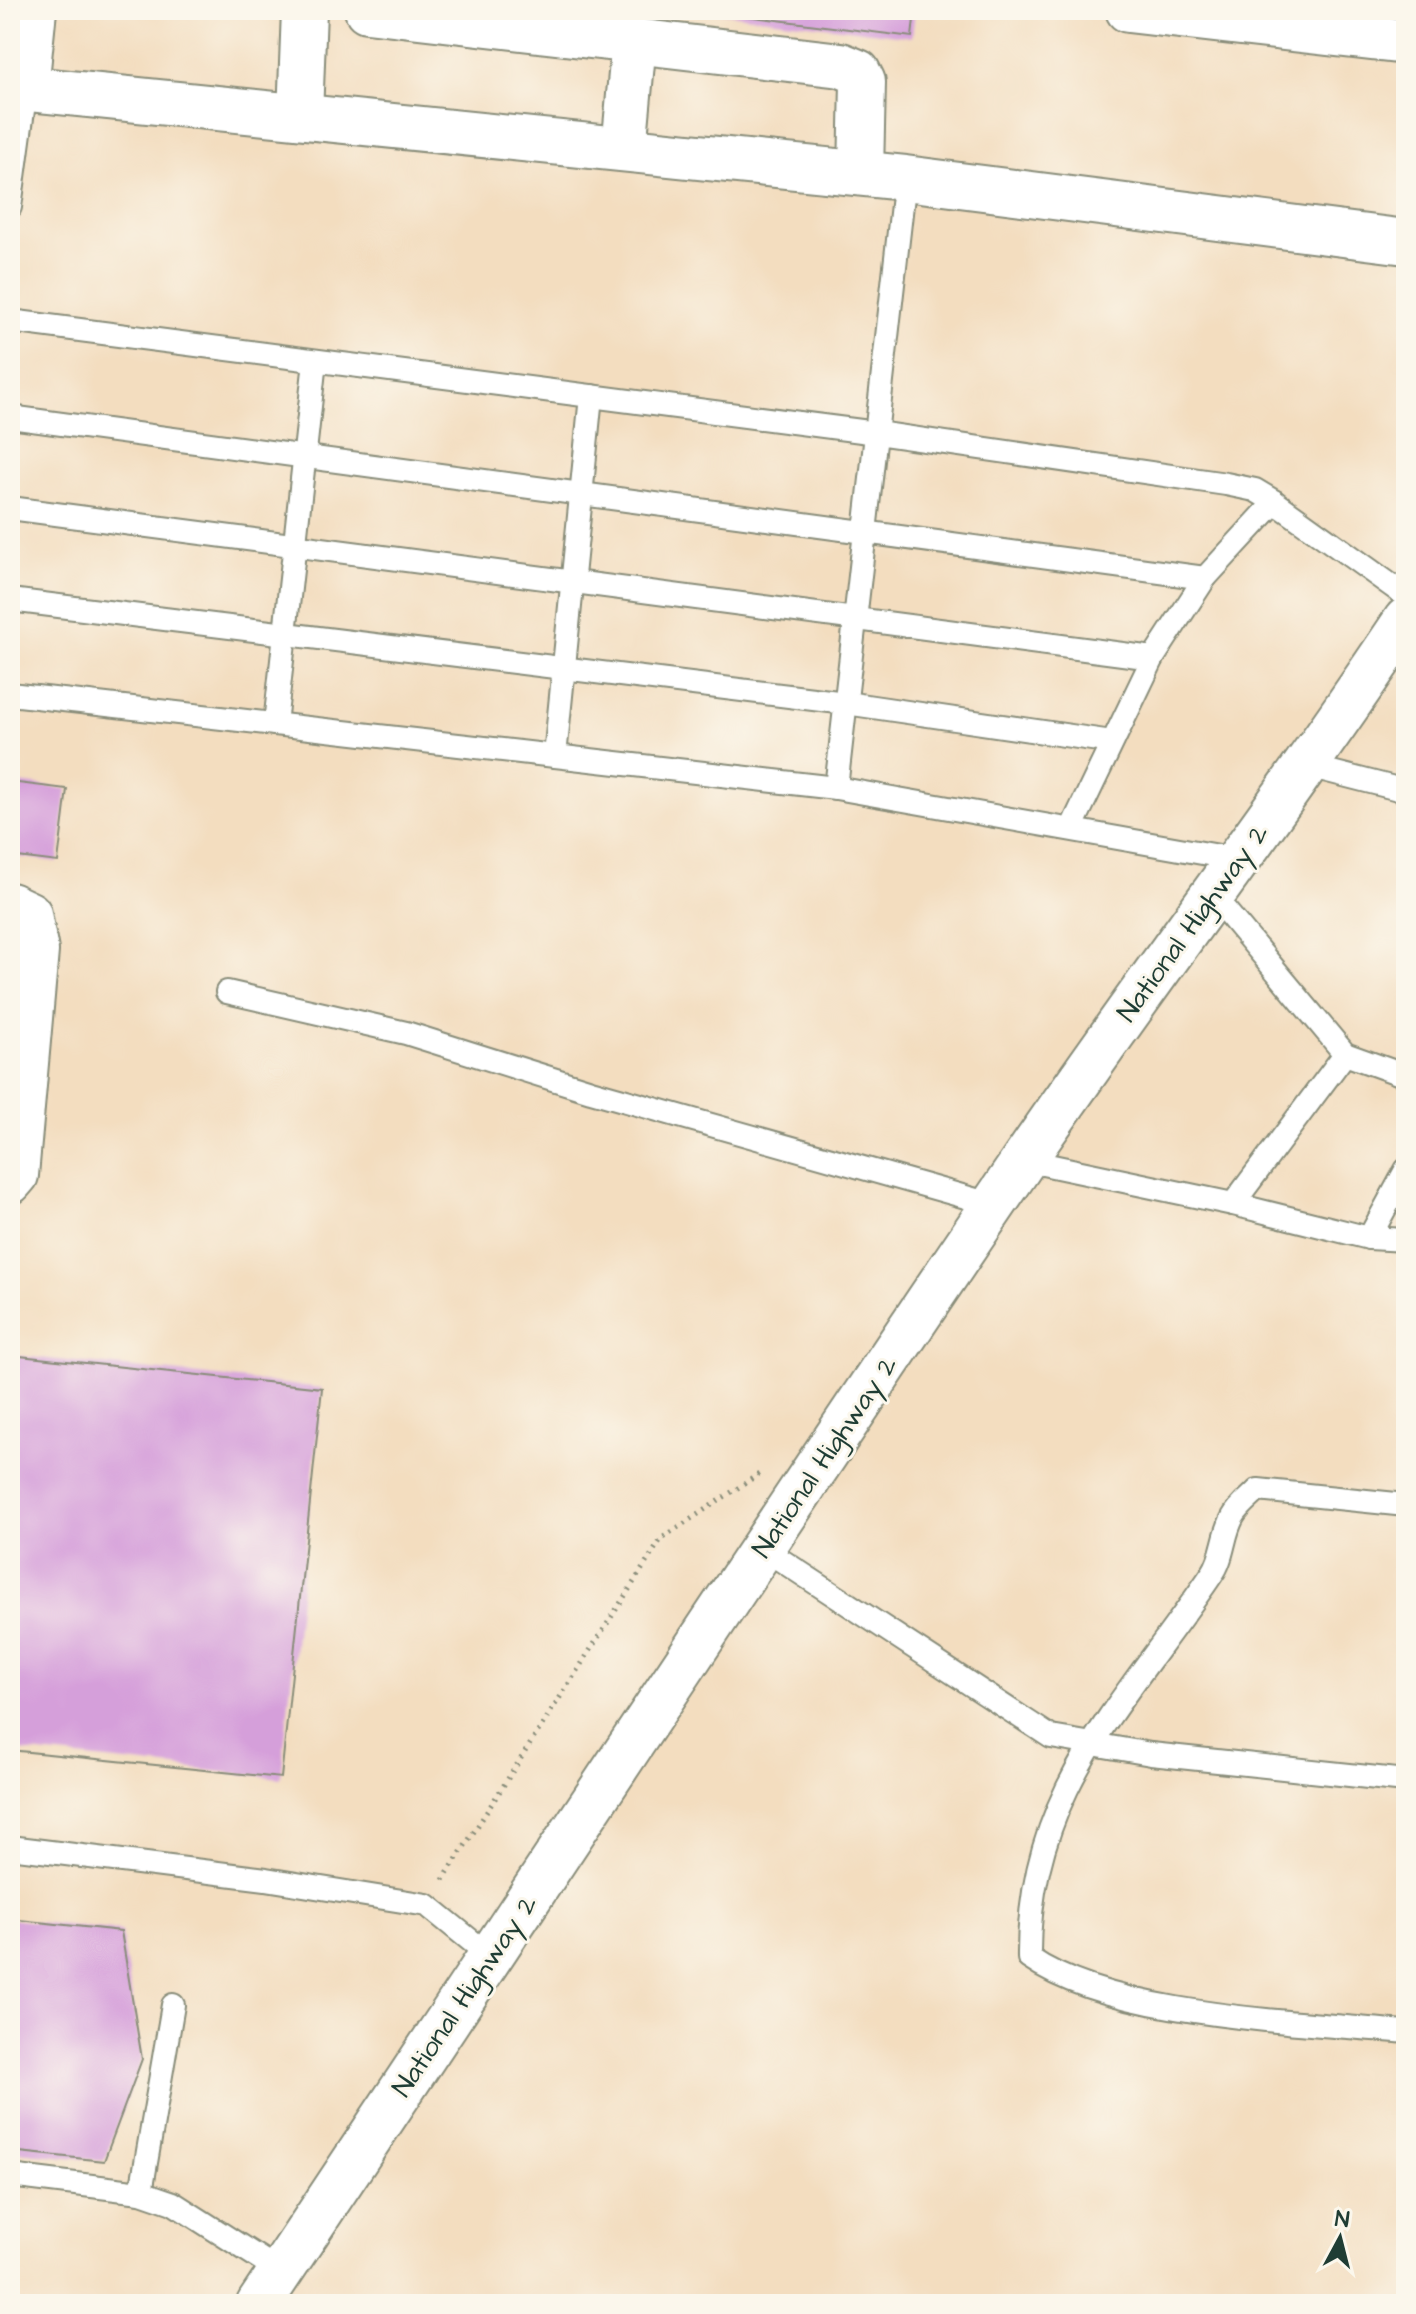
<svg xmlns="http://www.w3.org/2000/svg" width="1416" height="2314" viewBox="0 0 1416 2314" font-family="'Architects Daughter',sans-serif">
<rect width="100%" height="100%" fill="#fbf7ec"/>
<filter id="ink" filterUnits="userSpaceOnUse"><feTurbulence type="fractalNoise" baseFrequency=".0125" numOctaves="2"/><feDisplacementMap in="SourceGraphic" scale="16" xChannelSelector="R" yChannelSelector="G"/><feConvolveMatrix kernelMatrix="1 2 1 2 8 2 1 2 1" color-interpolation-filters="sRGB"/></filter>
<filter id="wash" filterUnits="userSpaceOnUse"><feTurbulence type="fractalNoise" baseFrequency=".006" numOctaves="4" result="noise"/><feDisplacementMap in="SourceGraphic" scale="32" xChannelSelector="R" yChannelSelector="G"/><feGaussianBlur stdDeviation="1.8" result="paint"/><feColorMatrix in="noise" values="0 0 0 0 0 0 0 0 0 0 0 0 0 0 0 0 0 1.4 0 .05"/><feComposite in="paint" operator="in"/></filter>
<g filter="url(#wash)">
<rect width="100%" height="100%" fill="#f3ddbf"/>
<g id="blocks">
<!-- building -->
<g fill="#d59fda">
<path d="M697,10H915L912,37Z"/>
<path d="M10,782L67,789L58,862L10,856Z"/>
<path d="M10,1355L322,1388L281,1778L10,1750Z"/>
<path d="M10,1919L121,1931L142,2059L104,2161L10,2151Z"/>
</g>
</g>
</g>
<g filter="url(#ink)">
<use href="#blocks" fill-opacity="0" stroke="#898d7a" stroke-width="2"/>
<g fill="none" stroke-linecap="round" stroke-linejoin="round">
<defs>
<g id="service">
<path d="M10,207L26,88"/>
<path d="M10,321L877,433L1226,484L1255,490L1275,502L1406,596"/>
<path d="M10,417L1205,578"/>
<path d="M10,508L1153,658"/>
<path d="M10,600L846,703L1112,742"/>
<path d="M10,694L836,788L1236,859"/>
<path d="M275,724L315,361"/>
<path d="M555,756L591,396"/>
<path d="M1308,766L1406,791"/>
<path d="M836,788L905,178"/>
<path d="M1071,829L1153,658L1205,578L1275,502"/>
<path d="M1212,894L1345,1054L1406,1076"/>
<path d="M227,992L406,1033L591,1091L994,1205"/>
<path d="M1024,1160L1233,1204L1369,1238L1406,1240"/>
<path d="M1233,1204L1345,1054"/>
<path d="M1369,1238L1406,1170"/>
<path d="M1406,1505L1258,1490C1250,1498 1238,1507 1233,1517C1223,1534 1224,1558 1212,1574C1125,1703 1027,1791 1029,1958C1113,2017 1302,2022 1406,2032"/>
<path d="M764,1549L1051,1737L1151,1754L1406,1781"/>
<path d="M10,1847L266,1879L427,1905L491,1957"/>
<path d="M10,2176L141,2192L173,2203L281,2272"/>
<path d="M141,2192L173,2005"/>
</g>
<g id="minor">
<path d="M367,10L841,65L858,72L863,82L861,173"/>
<path d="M1128,10L1406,42"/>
<path d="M26,88L34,10"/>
<path d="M300,116L304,10"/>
<path d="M624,149L634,41"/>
<path d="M10,905L29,914L36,951L16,1175L10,1182"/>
</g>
<path id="primary" d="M10,87L905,178L1406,242"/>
<path id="trunk" d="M259,2304C513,1924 764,1541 1022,1163C1147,980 1283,804 1406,620"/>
</defs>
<!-- service casing -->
<use href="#service" stroke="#898d7a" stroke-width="26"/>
<!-- minor casing -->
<use href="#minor" stroke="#898d7a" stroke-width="48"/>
<!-- primary casing -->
<use href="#primary" stroke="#898d7a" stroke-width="48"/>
<!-- trunk casing -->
<use href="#trunk" stroke="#898d7a" stroke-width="48"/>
<!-- path -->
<path stroke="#898d7a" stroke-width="5" stroke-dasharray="2 6" stroke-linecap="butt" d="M443,1880L662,1538L762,1472"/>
<!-- service -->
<use href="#service" stroke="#fff" stroke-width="22"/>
<!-- minor -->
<use href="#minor" stroke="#fff" stroke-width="44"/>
<!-- primary -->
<use href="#primary" stroke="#fff" stroke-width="44"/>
<!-- trunk -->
<use href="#trunk" stroke="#fff" stroke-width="44"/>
</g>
</g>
<g text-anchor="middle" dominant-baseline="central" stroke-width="6" stroke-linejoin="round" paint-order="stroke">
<!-- street labels -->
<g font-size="28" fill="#1f3d34" stroke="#fbf7ec">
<text transform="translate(1193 923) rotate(-54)">National Highway 2</text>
<text transform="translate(825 1457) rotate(-56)">National Highway 2</text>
<text transform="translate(465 1996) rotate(-56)">National Highway 2</text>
</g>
</g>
<!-- margin -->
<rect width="1416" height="2314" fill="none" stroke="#fbf7ec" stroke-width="40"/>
<!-- north arrow -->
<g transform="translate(1340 2238) rotate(7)" stroke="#fbf7ec" stroke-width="6" paint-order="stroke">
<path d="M0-6L14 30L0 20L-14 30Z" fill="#1f3d34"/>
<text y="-12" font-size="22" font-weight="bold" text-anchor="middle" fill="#1f3d34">N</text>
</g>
</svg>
